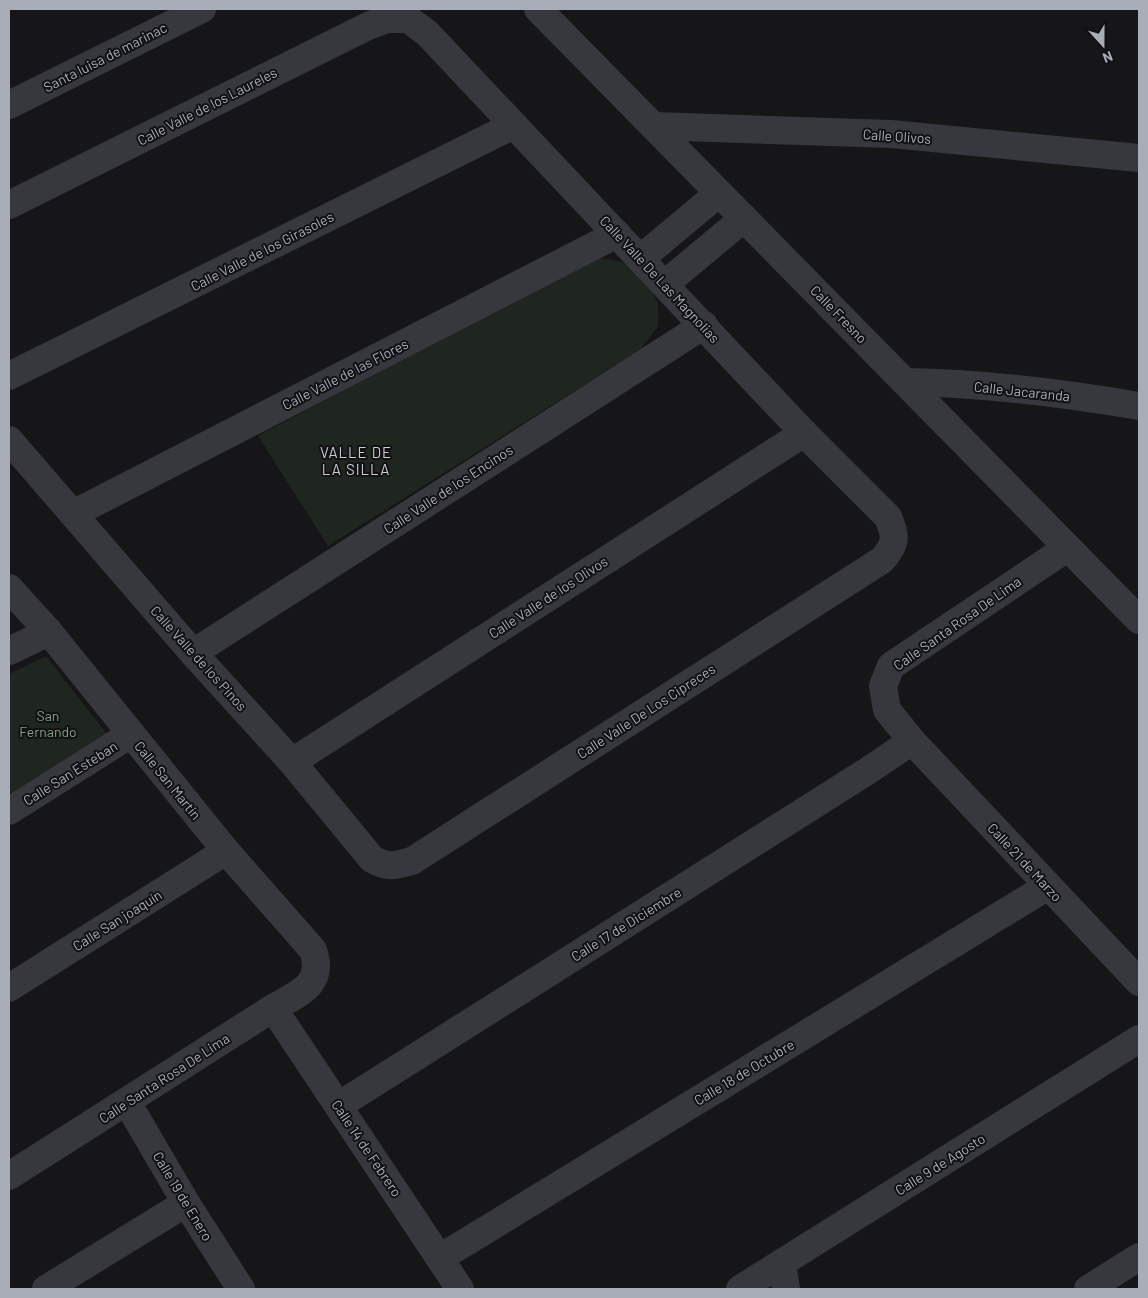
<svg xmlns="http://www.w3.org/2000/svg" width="1148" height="1298" viewBox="0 0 1148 1298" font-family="Barlow,sans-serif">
<rect width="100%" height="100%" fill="#161618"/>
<!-- green -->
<g fill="#1e261f">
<path d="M596,257L622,262L644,277L658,304V326L641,349L328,546L258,436Z"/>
<path d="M46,656L106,733L9,794V674Z"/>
</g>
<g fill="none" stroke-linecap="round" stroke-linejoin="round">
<!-- minor -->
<g stroke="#37383d" stroke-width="28">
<path d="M538,9L1139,620"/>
<path d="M9,105L202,9"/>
<path d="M654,126L891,134L1139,158"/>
<path d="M9,205L368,26L387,19H408L427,33L804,433L888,517C896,537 897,543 882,560L412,861C394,866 388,868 372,859L292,762L193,653L9,440"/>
<path d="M640,259L719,193"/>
<path d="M665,284L744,218"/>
<path d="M9,376L514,125"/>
<path d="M905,382C983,383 1062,393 1139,406"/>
<path d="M73,514L617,234"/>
<path d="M1067,548L891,666L883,686L887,710L912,741L1139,982"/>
<path d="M9,588L49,632L226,851L313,950C325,985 299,993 273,1008L9,1176"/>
<path d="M9,651L49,632"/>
<path d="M193,653L704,325"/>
<path d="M292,762L804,433"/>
<path d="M9,811L131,734"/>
<path d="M9,988L226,851"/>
<path d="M273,1008L460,1289"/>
<path d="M127,1102L186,1203L241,1289"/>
<path d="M338,1106L866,772L912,741"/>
<path d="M440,1258L1048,886"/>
<path d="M782,1264L786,1289"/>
<path d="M46,1289L186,1203"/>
<path d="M740,1289L1139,1039"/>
<path d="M1088,1289L1139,1257"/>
</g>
</g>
<g text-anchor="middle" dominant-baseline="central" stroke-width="4" stroke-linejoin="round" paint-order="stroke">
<!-- street labels -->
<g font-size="14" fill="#a8adb8" stroke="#111113">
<text transform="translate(105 57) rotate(-27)">Santa luisa de marinac</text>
<text transform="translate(207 106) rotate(-27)">Calle Valle de los Laureles</text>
<text transform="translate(897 136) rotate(4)">Calle Olivos</text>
<text transform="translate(262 251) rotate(-27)">Calle Valle de los Girasoles</text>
<text transform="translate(660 279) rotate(47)">Calle Valle De Las Magnolias</text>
<text transform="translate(839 314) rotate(46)">Calle Fresno</text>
<text transform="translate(345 374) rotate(-27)">Calle Valle de las Flores</text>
<text transform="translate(1022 391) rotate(6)">Calle Jacaranda</text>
<text transform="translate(448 489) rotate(-33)">Calle Valle de los Encinos</text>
<text transform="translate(548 597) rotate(-33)">Calle Valle de los Olivos</text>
<text transform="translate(957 623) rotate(-35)">Calle Santa Rosa De Lima</text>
<text transform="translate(199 658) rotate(48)">Calle Valle de los Pinos</text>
<text transform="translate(646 711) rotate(-33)">Calle Valle De Los Cipreces</text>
<text transform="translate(70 773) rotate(-32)">Calle San Esteban</text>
<text transform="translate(168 780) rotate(51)">Calle San Martín</text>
<text transform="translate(1025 862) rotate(47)">Calle 21 de Marzo</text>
<text transform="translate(117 920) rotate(-32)">Calle San joaquín</text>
<text transform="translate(626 924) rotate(-32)">Calle 17 de Diciembre</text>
<text transform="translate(744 1072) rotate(-31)">Calle 18 de Octubre</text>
<text transform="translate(164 1078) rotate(-33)">Calle Santa Rosa De Lima</text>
<text transform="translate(367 1148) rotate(56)">Calle 14 de Febrero</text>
<text transform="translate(940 1164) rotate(-32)">Calle 9 de Agosto</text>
<text transform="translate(183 1196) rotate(59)">Calle 19 de Enero</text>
</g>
<!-- park labels -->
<g font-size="14" fill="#7fa381" stroke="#111113">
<text x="48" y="715">San<tspan x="48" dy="16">Fernando</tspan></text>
</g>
<!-- neighbourhood labels -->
<g font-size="15" letter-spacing="1" fill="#c9ccd4" stroke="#111113">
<text x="356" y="452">VALLE DE<tspan x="356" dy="17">LA SILLA</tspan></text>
</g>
</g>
<!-- border -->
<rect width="1148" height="1298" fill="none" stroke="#a8adb8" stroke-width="20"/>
<!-- north arrow -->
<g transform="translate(1103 45) rotate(159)" stroke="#111113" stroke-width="4" paint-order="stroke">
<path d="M0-4L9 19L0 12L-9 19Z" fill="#a8adb8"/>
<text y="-8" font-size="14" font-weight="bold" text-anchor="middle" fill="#a8adb8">N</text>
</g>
</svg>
